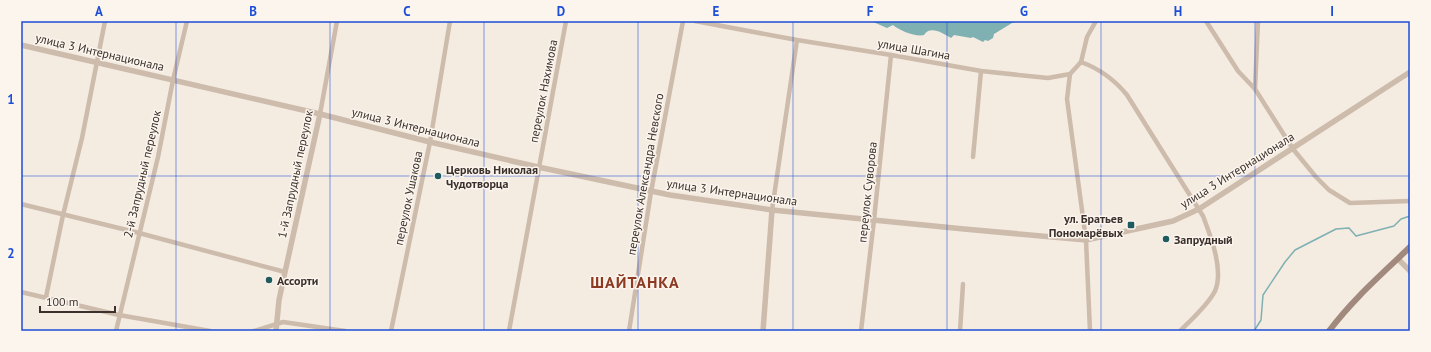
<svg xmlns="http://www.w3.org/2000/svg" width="1431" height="352" viewBox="0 0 1431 352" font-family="'PT Sans',sans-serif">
<rect width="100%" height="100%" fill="#f4ebe1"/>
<!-- water -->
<path fill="#7fb0b2" d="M871,21H1019L1012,23L994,34L993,38L988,41L985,40L983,42L973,37L971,38L954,35L951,38C943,33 930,25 924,35C916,37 900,31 893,25L887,28Z"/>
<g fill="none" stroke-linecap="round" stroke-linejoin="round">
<!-- stream -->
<path stroke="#7fb0b2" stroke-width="1.5" d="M1254,331L1261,320L1263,295L1285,262L1295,250L1336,229L1349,228L1356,236L1394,226L1401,219L1410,216"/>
<!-- minor -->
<g stroke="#cdbbac" stroke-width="4.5">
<path d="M695,21L797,40L891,55L981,71L1048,78L1070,74L1081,62L1087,37L1096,21"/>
<path d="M1206,21L1238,71L1255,89"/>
<path d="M1258,21L1255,89L1293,149L1316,177L1329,190L1350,203L1410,201"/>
<path d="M1081,62C1100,69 1114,79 1127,95L1203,216C1211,237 1224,270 1215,291C1208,305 1191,320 1180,331"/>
<path d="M1070,74L1067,99L1086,240L1090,331"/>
<path d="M320,114L337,21"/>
<path d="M973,157L981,71"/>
<path d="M21,204L139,233L285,272"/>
<path d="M772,210L797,40"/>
<path d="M21,292L119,315L210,331"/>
<path d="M46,297L63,215L82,138L105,21"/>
<path d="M116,331L158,157L173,80L187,21"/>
<path d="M254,331L283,322L345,331"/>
<path d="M391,331L430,142L450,21"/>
<path d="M509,331L566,21"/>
<path d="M629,331L651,192L683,21"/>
<path d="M861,331L874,220L891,55"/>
<path d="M960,331L963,284"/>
</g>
<!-- tertiary -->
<g stroke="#cdbbac" stroke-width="5.5">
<path d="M21,45L320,114L430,142L538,167L670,195L772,210L964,229L1086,240L1173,221L1199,209L1410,72"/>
<path d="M1398,259L1410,271"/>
<path d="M276,331L279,300L285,272L320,114"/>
<path d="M763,331L772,210"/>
</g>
<!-- secondary -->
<path stroke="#a18a7d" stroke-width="6" d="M1329,331C1354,298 1381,275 1410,247"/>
</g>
<!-- grid -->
<path fill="none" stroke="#1d4ed8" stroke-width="1" stroke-opacity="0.55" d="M176,21V331M330,21V331M484,21V331M638,21V331M793,21V331M947,21V331M1101,21V331M1255,21V331M21,176H1410"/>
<!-- markers -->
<g fill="#1f5a5e" stroke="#fbf5ee" stroke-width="1.5">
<circle cx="438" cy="176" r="4"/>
<rect x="1127" y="221" width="8" height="8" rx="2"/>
<circle cx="1166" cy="239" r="4"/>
<circle cx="269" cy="280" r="4"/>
</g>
<g text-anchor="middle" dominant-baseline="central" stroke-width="3" stroke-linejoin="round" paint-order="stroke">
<!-- street labels -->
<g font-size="12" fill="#3b302b" stroke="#fbf5ee">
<text transform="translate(914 49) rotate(10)">улица Шагина</text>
<text transform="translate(100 52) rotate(13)">улица 3 Интернационала</text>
<text transform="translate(543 91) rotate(-79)">переулок Нахимова</text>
<text transform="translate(416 127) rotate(14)">улица 3 Интернационала</text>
<text transform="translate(1237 170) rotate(-32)">улица 3 Интернационала</text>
<text transform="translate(142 174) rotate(-77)">2-й Запрудный переулок</text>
<text transform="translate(295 174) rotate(-78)">1-й Запрудный переулок</text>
<text transform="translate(645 174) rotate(-80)">переулок Александра Невского</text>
<text transform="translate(732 192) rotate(8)">улица 3 Интернационала</text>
<text transform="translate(867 192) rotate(-84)">переулок Суворова</text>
<text transform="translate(408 198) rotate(-78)">переулок Ушакова</text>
</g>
<!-- poi labels -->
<g font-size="12" font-weight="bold" fill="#3b302b" stroke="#fbf5ee" text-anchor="start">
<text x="446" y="169">Церковь Николая<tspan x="446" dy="14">Чудотворца</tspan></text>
<text x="1123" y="218" text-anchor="end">ул. Братьев<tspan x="1123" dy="14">Пономарёвых</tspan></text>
<text x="1174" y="239">Запрудный</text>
<text x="277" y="280">Ассорти</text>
</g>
<!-- district labels -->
<g font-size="16" font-weight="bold" letter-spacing="1" fill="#8c3b22" stroke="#fbf5ee">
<text x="635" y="282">ШАЙТАНКА</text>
</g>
</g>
<!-- border -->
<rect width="1431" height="352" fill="none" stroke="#fbf5ee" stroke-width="44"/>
<!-- scale -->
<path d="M40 306v6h75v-6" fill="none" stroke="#3b302b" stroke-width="2"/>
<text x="46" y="306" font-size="12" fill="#3b302b" stroke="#fbf5ee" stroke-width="3" paint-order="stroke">100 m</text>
<rect x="22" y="22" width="1387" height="308" fill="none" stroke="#1d4ed8" stroke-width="1.5"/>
<g font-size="13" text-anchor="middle" font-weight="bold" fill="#1d4ed8">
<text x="99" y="16">A</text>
<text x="253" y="16">B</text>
<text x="407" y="16">C</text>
<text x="561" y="16">D</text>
<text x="716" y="16">E</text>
<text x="870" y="16">F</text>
<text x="1024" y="16">G</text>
<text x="1178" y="16">H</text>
<text x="1332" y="16">I</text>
<text x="11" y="104">1</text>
<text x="11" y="258">2</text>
</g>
</svg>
